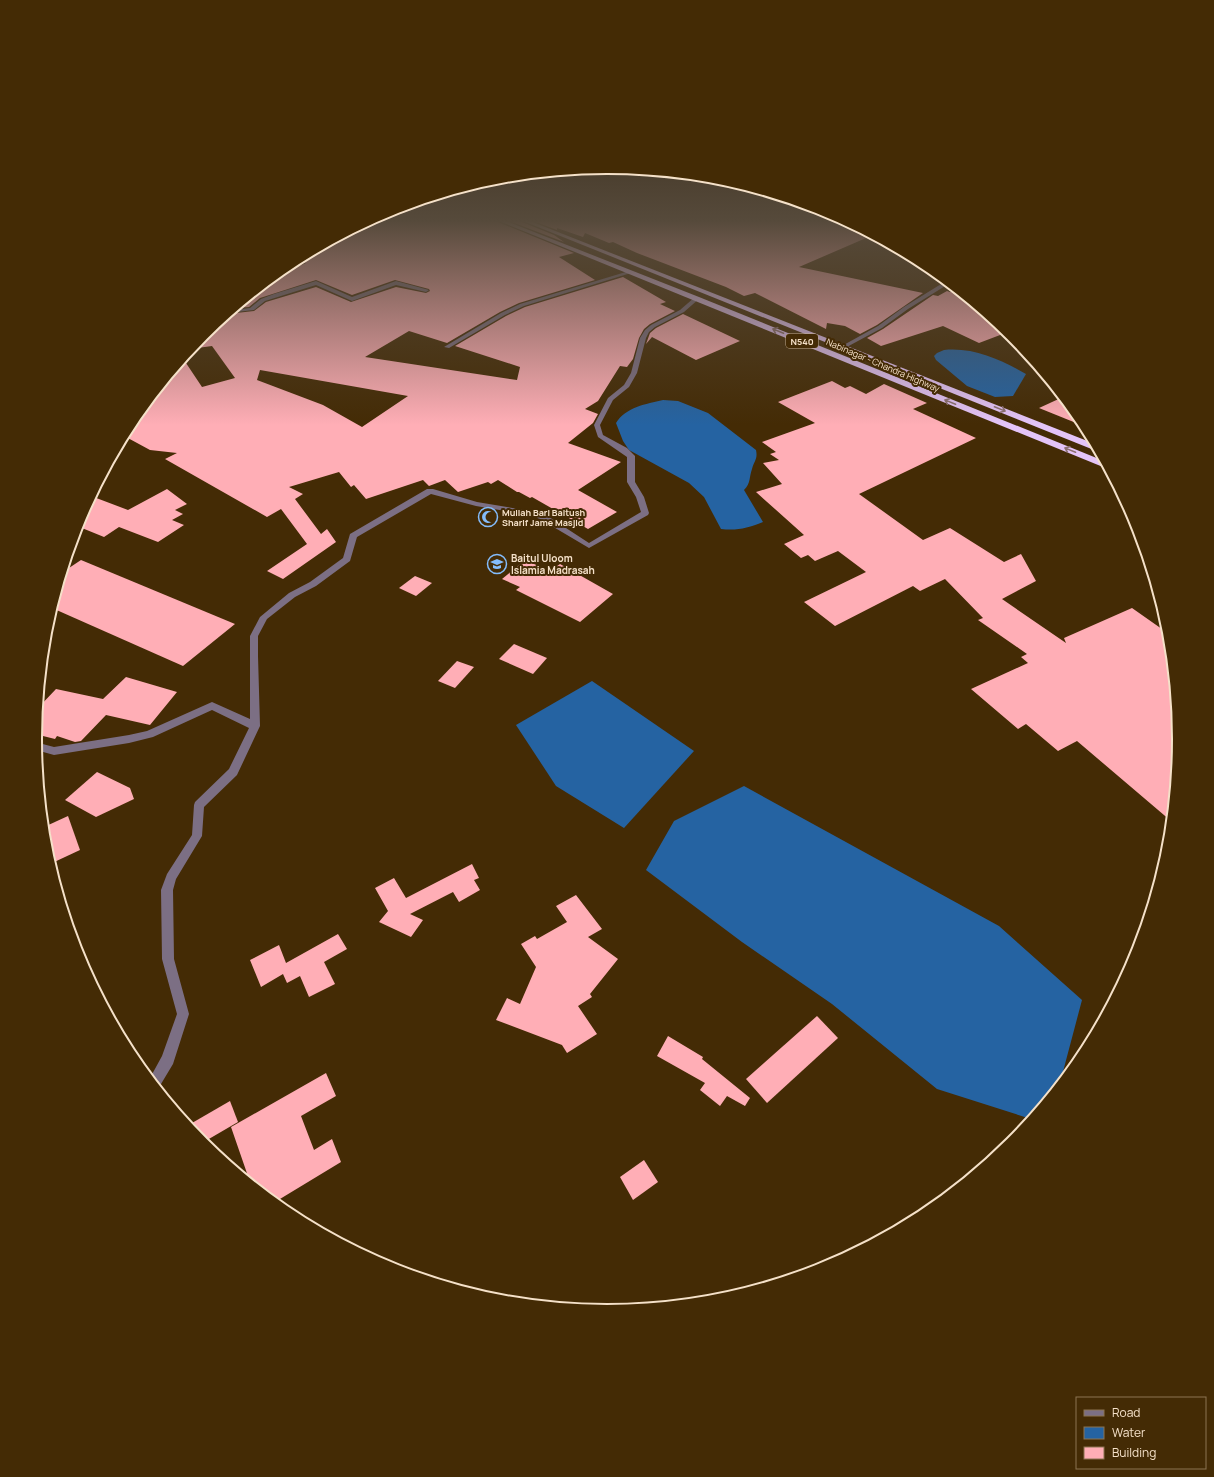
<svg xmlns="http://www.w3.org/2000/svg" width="1214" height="1477" viewBox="0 0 1214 1477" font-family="Manrope,sans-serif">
<rect width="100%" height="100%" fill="#442b05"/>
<!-- water -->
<g fill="#2563a2">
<path d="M944,350C974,347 1001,360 1026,374L1013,396L995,397L967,386L936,360L934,356L937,353Z"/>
<path d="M663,400L678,401L708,413L756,450C758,459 754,461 752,469C749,477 751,483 744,490L763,522C748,528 737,531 721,529L704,497L689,483L629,450L623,441L616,423C626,407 646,404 663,400Z"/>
<path d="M592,681L694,751L624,828L556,786L516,725Z"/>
<path d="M744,786L999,926L1082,1000L1060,1083L1031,1119L937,1089L832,1004L742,942L646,870L674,821Z"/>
</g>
<!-- building -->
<g fill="#ffaeb6" fill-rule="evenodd">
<path d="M372,219H493V220L574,253L559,257L595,280L519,303L500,312L447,343L409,331L365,357L517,380L520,367L455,346L506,316L525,307L623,277L666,302L660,304L675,311L650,324L644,329L639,338L633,359L627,367L620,366L598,401L585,409L598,414L593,423L568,443L621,462L578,490L617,512L588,529L532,497L530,498L519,492H517L498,480L491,484L488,482L458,492L445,480L429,486L423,480L366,499L354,485L351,487L339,472L289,487L303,494L295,499L321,534L327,529L336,542L283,579L267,571L307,544L281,509L267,517L165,459L177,453L150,450L126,437V430L132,421L178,363H186L202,387L235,378L212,346L190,349L203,334L227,314L254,311L266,302L316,287L351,302L396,287L426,293L430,291L429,289L395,280L352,295L316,280L260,298L249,307L234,308L271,278L306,263L296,259ZM260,370L408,396L362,427L323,405L257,380Z"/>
<path d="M504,219H517V220L554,235L564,242Z"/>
<path d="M528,219H842L873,235L799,267L923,293L877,325L860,334L845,326L827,323L826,329L755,293L744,296L726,287L637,253L613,242L609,243L585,233L583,237L557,228V230Z"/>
<path d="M956,289L1008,332L979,343L943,326L881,346L867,338L883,329L933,295L938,296L947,291L950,292Z"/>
<path d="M683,314L740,341L696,360L652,337L646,344L650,333L656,328Z"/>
<path d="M832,381L845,388L850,386L866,394L884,384L927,403L913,409L976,438L859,494L923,540L950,528L1004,562L1021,554L1036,581L1002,599L1066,643L1064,638L1132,608L1169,634L1179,739L1171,821L1077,741L1058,751L1026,724L1018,729L971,689L1028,663L1021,657L1027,654L978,620L983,618L945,579L920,591L913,586L835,626L804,602L866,572L838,551L815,561L808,555L801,558L784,544L804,535L756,492L782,484L763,463L779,460L770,454L776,452L762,442L815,423L778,402Z"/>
<path d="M1063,397L1083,421L1086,427L1039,408Z"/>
<path d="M167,489L187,504L175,510L183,514L172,520L184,525L158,542L119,527L104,537L77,526L91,496L128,510Z"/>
<path d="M81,560L235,624L183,666L52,608L63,572Z"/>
<path d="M525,560L550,571L560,564L613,594L580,622L516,590L520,587L502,579Z"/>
<path d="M415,576L432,583L416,596L399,588Z"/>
<path d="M514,644L547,658L533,674L499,659Z"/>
<path d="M457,661L474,667L455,688L438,681Z"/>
<path d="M126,677L177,692L150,725L106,715L81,741L75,742L57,736L55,739L35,734L38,708L56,689L103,699Z"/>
<path d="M97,772L130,788L134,799L96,817L65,800Z"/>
<path d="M68,816L80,850L50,864L46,850L44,827Z"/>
<path d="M472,864L479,878L474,880L480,890L459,902L453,892L410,914L423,920L411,937L379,922L388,911L375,888L394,878L406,898Z"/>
<path d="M576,895L602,929L588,937L618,959L590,994L592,997L578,1006L597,1034L567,1053L562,1045L496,1020L507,998L520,1004L536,967L521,944L535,936L537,939L567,922L556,906Z"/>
<path d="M338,934L347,949L324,962L335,984L309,997L300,976L287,983L283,974L261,987L250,960L279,945L286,963Z"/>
<path d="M817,1016L838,1038L767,1103L746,1079Z"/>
<path d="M668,1036L703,1057L702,1059L750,1098L745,1106L727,1096L720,1106L700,1090L705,1083L657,1056Z"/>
<path d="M326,1073L336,1096L301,1116L314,1150L332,1139L341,1162L275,1202L250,1182L231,1127Z"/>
<path d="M230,1101L238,1122L202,1143L195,1134L192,1123Z"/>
<path d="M644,1160L658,1182L633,1200L620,1177Z"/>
</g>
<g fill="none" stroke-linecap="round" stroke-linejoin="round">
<!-- minor -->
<g fill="#7c6f84" fill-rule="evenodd">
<path d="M629,271L634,272L524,306L505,315L449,348L444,347L501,313L520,304Z"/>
<path d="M316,281L352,297L396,281L429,290L426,292L396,285L352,301L316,285L265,301L254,310L228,313L232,310L250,308L261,299L274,294Z"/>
<path d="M946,281L950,283L908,309L882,328L845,348L840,347L878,326L904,307Z"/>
<path d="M695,297L700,298L684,312L655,327L649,332L646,338L637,373L629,387L613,400L600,425L603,435L627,448L635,456V482L644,497L649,513L648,515L589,548L540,519L529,515L476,506L431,494L357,537L350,561L316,586L295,597L267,619L258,636V656L260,726L237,775L204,807L202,836L176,879L173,890L174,959L189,1014L173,1064L158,1089L150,1078L162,1056L177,1014L162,959L161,890L167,874L192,835L194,805L195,802L229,769L249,728L212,710L153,737L129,743L54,755L36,750L35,742L54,747L129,735L147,731L212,702L250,719V636L260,617L289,593L310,582L343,558L350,534L427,489H433L477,502L530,511L546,515L589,543L641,512L636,497L627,482V457L598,437L594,425L608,398L624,385L631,373L640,338L645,330L651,325L680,310Z"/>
</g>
<!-- highway -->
<g fill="#e4c4f8" fill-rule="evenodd">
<path d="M494,219H501L699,297L1104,461L1107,467H1103Z"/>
<path d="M518,219H525L1095,444L1098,450H1094Z"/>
</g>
</g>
<!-- one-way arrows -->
<defs><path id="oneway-shaft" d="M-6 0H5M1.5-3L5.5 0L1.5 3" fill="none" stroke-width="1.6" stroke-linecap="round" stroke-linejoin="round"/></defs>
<g stroke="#8c7072">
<use href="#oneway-shaft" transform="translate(778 331) rotate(-158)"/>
<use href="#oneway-shaft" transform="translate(950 402) rotate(-158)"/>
<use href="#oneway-shaft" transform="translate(1000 409) rotate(22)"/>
<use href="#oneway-shaft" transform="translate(1070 450) rotate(-158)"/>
</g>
<!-- sky -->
<linearGradient id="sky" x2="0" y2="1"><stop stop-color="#251803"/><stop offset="0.52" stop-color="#564a3b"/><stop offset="1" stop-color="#564a3b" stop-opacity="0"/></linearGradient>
<rect width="1214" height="425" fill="url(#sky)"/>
<!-- icons -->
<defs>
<symbol id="mosque-ring" viewBox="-11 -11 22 22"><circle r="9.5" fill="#442b05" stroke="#84bcfb" stroke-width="1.5"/><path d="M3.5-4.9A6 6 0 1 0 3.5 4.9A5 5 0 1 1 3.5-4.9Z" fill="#84bcfb"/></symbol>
<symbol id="school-ring" viewBox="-11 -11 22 22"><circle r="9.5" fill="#442b05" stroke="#84bcfb" stroke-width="1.5"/><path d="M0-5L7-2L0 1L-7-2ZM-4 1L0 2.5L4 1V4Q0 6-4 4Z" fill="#84bcfb"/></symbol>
</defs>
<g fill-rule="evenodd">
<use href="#mosque-ring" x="477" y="506" width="22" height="22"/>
<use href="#school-ring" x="486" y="553" width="22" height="22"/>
</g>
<g text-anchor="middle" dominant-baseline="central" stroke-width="4" stroke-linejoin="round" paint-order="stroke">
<!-- shield labels -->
<rect fill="#442b05" stroke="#c0aa8e" stroke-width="1" x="786" y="334" width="32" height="14" rx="3"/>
<g font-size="9" font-weight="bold" fill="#f5e1c9">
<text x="802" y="341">N540</text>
</g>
<!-- far-street labels -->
<g font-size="9" fill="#f5e1c9" stroke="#442b05">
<text transform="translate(883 365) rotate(23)">Nabinagar - Chandra Highway</text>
</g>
<!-- far-poi labels -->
<g font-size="9" font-weight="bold" fill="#f5e1c9" stroke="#442b05" text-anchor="start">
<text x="502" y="512">Mullah Bari Baitush<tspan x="502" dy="10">Sharif Jame Masjid</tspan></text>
</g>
<!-- poi labels -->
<g font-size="10" font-weight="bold" fill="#f5e1c9" stroke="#442b05" text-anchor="start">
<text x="511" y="558">Baitul Uloom<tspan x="511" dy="12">Islamia Madrasah</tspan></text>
</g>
</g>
<!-- crop -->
<path d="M0 0H1214V1477H0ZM42 739a565 565 0 1 1 1130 0a565 565 0 1 1-1130 0Z" fill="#442b05" fill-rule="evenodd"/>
<path fill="none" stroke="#f5e1c9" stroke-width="2" d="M42 739a565 565 0 1 1 1130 0a565 565 0 1 1-1130 0Z"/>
<!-- legend -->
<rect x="1076" y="1397" width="130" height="72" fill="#442b05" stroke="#8b7453"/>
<rect x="1084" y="1410" width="20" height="6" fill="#7c6f84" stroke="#8b7453"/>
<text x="1112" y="1417" font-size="12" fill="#f5e1c9">Road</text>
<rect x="1084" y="1427" width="20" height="12" fill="#2563a2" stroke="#8b7453"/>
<text x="1112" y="1437" font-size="12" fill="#f5e1c9">Water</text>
<rect x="1084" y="1447" width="20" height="12" fill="#ffaeb6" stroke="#8b7453"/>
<text x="1112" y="1457" font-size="12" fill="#f5e1c9">Building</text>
</svg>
